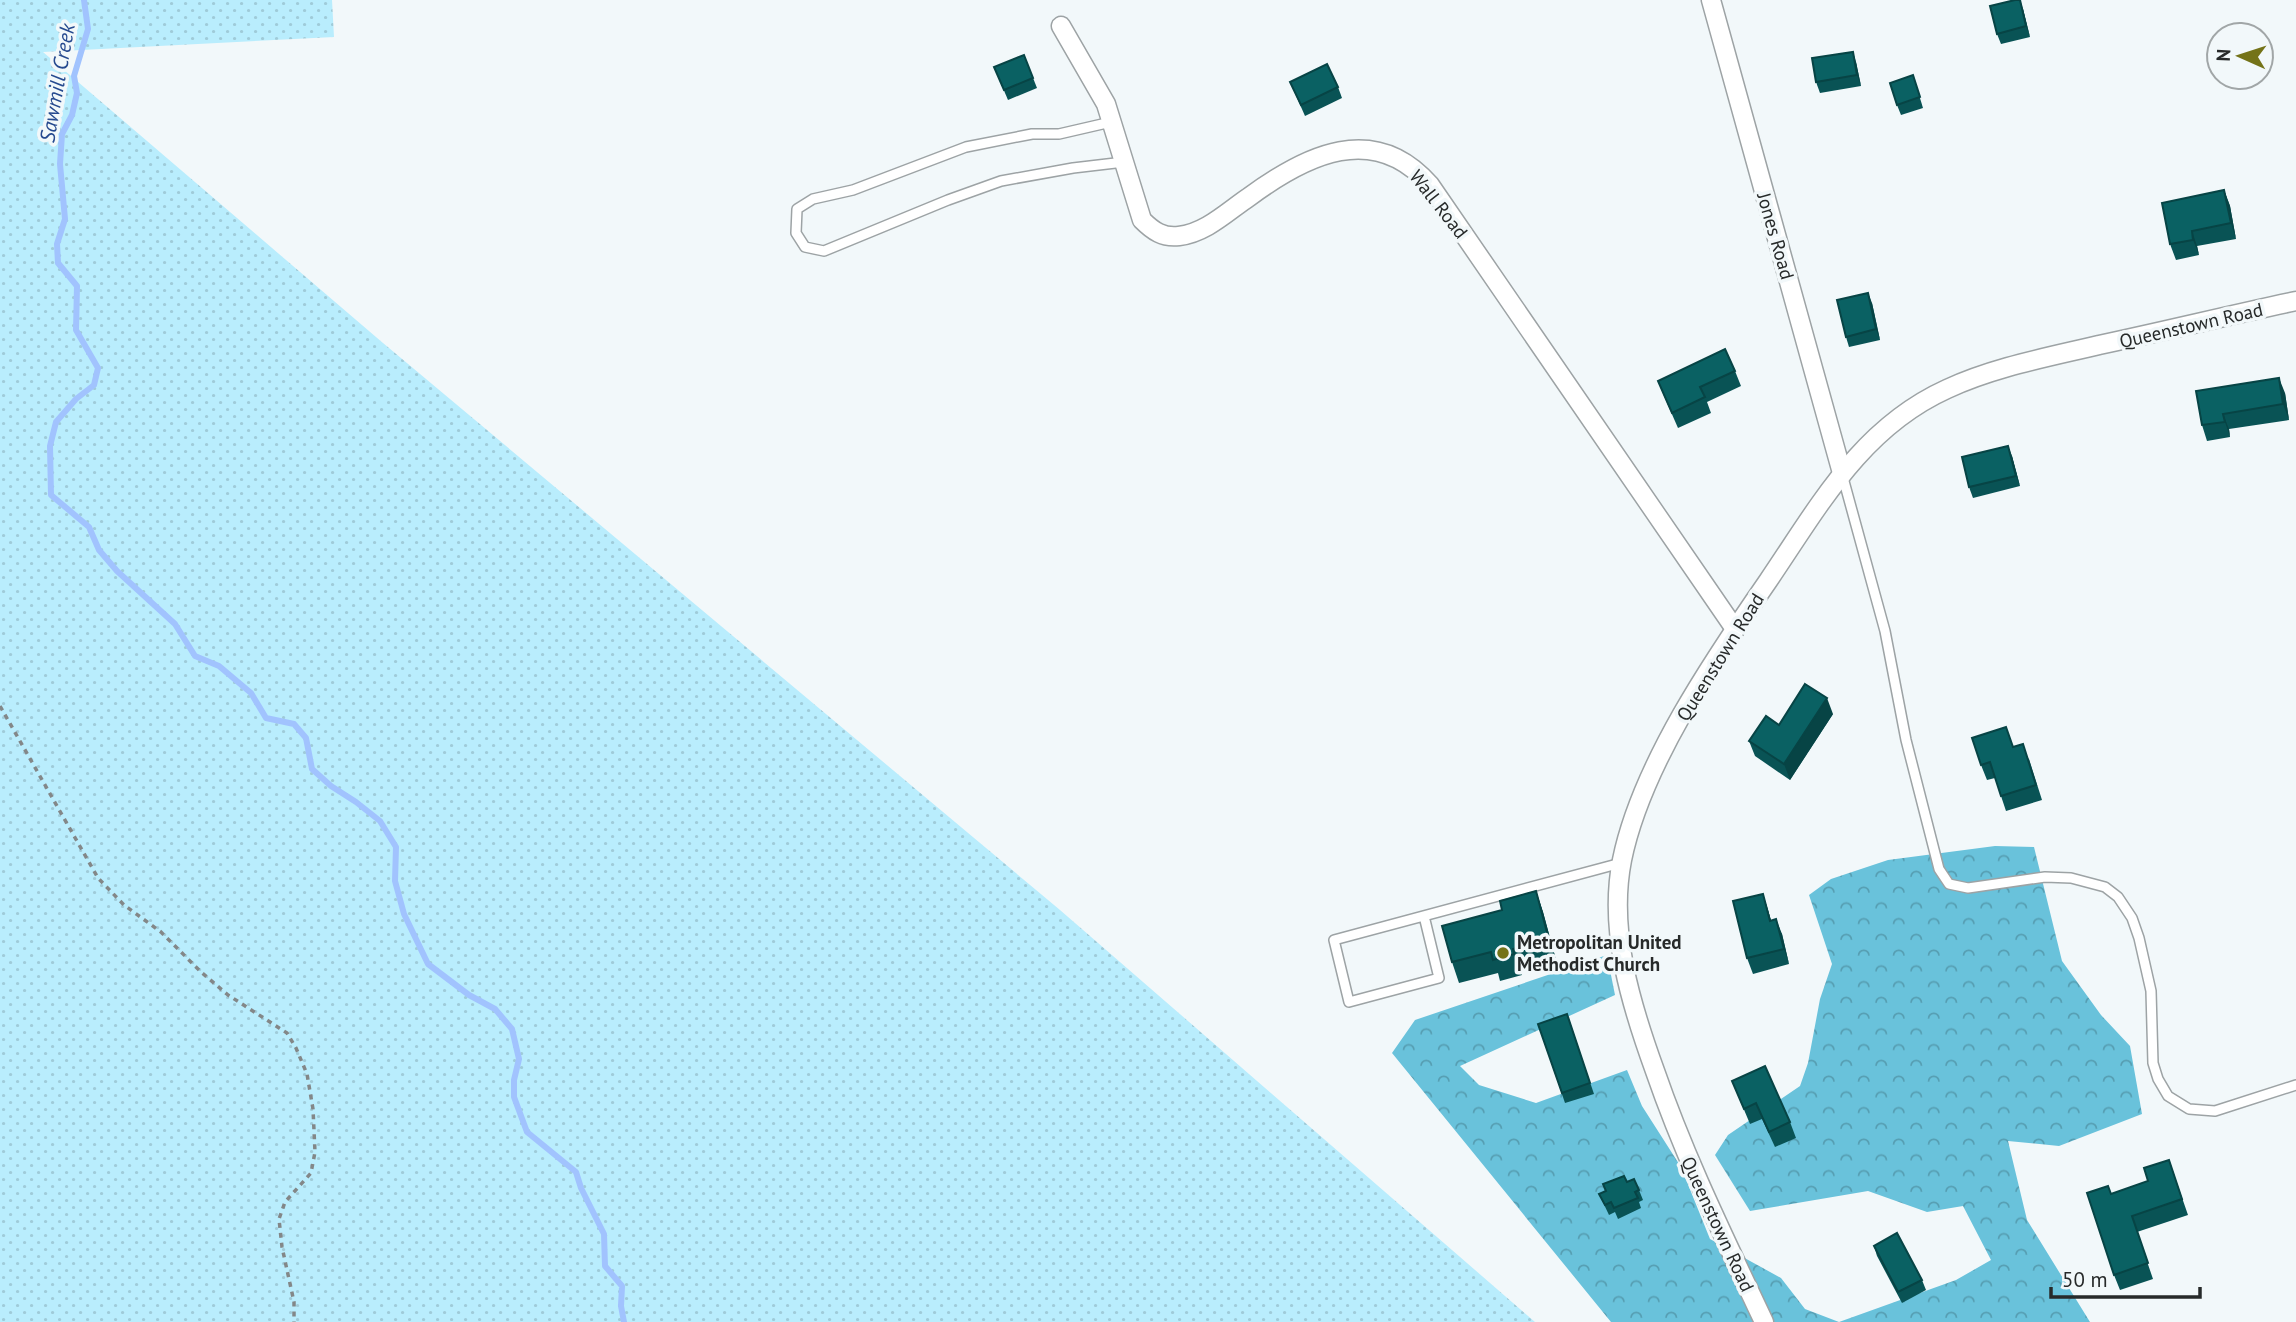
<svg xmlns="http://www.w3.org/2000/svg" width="2296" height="1322" viewBox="0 0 2296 1322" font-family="'PT Sans',sans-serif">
<defs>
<pattern id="green-dots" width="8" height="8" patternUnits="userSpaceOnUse" patternTransform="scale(1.75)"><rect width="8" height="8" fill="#b9edfd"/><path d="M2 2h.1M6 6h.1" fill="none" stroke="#9fcbd9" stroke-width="1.8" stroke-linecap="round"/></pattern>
<pattern id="forest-crowns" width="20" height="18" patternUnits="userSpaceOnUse" patternTransform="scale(1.75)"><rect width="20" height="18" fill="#69c2db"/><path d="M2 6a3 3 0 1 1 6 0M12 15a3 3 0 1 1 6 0" fill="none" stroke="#569eb2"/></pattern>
</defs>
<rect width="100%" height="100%" fill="#f2f8fa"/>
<!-- green -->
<path fill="url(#green-dots)" d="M0,0H332L334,37L43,52L383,343L1060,910L1535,1322H0Z"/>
<!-- forest -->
<path fill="url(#forest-crowns)" d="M1995,846L2034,847L2062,961L2101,1015L2130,1046L2142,1114L2059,1146L2008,1141L2027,1220L2090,1322H1611L1392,1053L1415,1020L1607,955L1615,995L1460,1066L1479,1085L1536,1103L1627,1070L1642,1106L1681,1167L1710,1239L1781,1278L1805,1309L1839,1322L1956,1280L1991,1260L1963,1206L1927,1212L1868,1191L1750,1211L1715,1155L1728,1135L1800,1086L1808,1063L1820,999L1832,964L1809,895L1831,879L1888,860Z"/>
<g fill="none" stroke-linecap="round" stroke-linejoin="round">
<!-- stream -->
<path stroke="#a1c3fe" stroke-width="6" d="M84,0L88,29L74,76L77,93L72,115L62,134L60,164L65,219L57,244L58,263L77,286L76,330L98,368L94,385L76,399L56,422L50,446L51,495L89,527L99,550L117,571L175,624L195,656L219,666L251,693L266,718L294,724L306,738L312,769L331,786L356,802L380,821L396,847L395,881L404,914L428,964L469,995L495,1009L512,1029L519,1059L514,1080V1097L527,1132L576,1172L581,1188L604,1234L605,1266L622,1286L621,1306L624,1322"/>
<defs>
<g id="service">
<path d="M1111,122L1059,134H1032L966,147L853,190L813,199L797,209L796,233L805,247L824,251L948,200L1001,181L1073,168L1124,162"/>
<path d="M1842,474L1885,631L1906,740L1939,869L1949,884L1968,888L2045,877L2071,878L2105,887L2118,897L2132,918L2139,938L2151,991L2153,1063L2158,1079L2168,1096L2189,1109L2215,1111L2296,1085"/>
<path d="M1424,916L1439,978L1349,1002L1334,940L1621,863"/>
</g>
<g id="minor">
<path d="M1711,0L1842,473"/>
<path d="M1061,26L1106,104L1142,220C1153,231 1163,238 1179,236C1206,233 1228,211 1249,197C1306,155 1374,121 1430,185L1735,629"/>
<path d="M1764,1322C1725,1239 1685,1158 1655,1071C1631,1005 1608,931 1622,860C1641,766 1714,659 1768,581C1819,506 1861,428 1947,389C1994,367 2049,357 2099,345C2165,331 2230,315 2296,301"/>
</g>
</defs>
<!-- service casing -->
<use href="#service" stroke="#9da3a5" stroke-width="12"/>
<!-- minor casing -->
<use href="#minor" stroke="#9da3a5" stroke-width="21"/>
<!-- path -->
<path stroke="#838788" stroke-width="3.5" stroke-dasharray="5 5" stroke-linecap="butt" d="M0,706L98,878L124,905L161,932L201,972L228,995L287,1033L296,1048L307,1074L313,1109L315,1152L311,1173L285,1202L279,1219L282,1247L294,1302V1322"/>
<!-- service -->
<use href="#service" stroke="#fff" stroke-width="9"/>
<!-- minor -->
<use href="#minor" stroke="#fff" stroke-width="18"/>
</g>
<!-- wall -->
<g fill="#095355">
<path d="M2023,9L2030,37L2001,44L1997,34Z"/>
<path d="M1024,55L1037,88L1008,100L994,67Z"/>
<path d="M1856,62L1861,86L1820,93L1816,82Z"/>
<path d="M1913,75L1923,108L1901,115L1897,105Z"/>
<path d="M1290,82L1338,87L1342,98L1305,116Z"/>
<path d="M2224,190L2230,206L2236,239L2197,246L2199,255L2176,260L2170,244Z"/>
<path d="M1872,303L1880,340L1849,347L1846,337Z"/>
<path d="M1735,371L1741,386L1707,402L1711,413L1678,428L1664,396L1658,381Z"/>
<path d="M2196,391L2285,393L2289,420L2229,429L2230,437L2207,441L2202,425Z"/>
<path d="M2012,456L2020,486L1973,498L1969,487Z"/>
<path d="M1833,714L1790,780L1755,756L1749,741L1779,725Z"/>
<path d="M2013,747L2029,759L2042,800L2006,811L1995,778L1987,780L1981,765Z"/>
<path d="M1536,891L1543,912L1556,960L1521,970L1522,975L1500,981L1498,973L1459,983L1452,962L1502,910Z"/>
<path d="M1763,894L1771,920L1782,934L1789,964L1753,974L1747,958Z"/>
<path d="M1567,1014L1594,1094L1565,1103L1538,1024Z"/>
<path d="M1732,1081L1790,1122L1796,1138L1775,1147L1762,1119L1750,1124Z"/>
<path d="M2169,1160L2188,1215L2137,1232L2153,1279L2120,1290L2114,1275L2111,1194L2148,1181Z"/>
<path d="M1627,1182L1639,1190L1643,1200L1639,1202L1641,1208L1618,1219L1615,1212L1609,1215L1599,1194Z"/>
<path d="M1874,1246L1922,1280L1926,1290L1902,1303L1877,1256Z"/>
</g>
<!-- shaded-wall -->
<g fill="#074445">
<path d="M2020,0L2023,9L2030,37L2026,26Z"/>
<path d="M1853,52L1856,62L1861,86L1857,75Z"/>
<path d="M2224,190L2230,206L2236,239L2231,223Z"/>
<path d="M2192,231L2197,246L2199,255L2193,240Z"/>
<path d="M1868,293L1872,303L1880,340L1876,329Z"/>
<path d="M2279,378L2285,393L2289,420L2283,404Z"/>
<path d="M2223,414L2229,429L2230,437L2225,422Z"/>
<path d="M2008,446L2012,456L2020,486L2016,476Z"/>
<path d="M1827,698L1833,714L1790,780L1784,764Z"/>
<path d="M1536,891L1543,912L1556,960L1549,940Z"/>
<path d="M1763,894L1768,910L1775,936L1770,921Z"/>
<path d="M1776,919L1782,934L1789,964L1784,949Z"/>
</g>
<!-- building -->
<g fill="#0a6163" stroke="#074445" stroke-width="2">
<path d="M2015,0H2020L2026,26L1997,34L1990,6Z"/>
<path d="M1853,52L1857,75L1816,82L1812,58Z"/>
<path d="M1024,55L1033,78L1004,90L994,67Z"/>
<path d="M1327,64L1338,87L1301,105L1290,82Z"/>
<path d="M1913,75L1920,97L1897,105L1890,83Z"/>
<path d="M2224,190L2231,223L2192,231L2193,240L2170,244L2162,203Z"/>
<path d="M1868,293L1876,329L1846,337L1837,300Z"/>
<path d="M1725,349L1735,371L1700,387L1705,397L1672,413L1658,381Z"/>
<path d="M2279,378L2283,404L2223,414L2225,422L2202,425L2196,391Z"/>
<path d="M2008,446L2016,476L1969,487L1962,457Z"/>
<path d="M1805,684L1827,698L1784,764L1749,741L1766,716L1779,725Z"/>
<path d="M2006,727L2013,747L2023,744L2036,785L2001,796L1990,762L1981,765L1972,738Z"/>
<path d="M1536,891L1549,940L1513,949L1514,954L1493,960L1491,952L1452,962L1442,926L1502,910L1500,901Z"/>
<path d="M1763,894L1770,921L1776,919L1784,949L1747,958L1733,901Z"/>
<path d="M1567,1014L1590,1083L1562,1093L1538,1024Z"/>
<path d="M1765,1066L1790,1122L1769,1132L1756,1103L1744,1109L1732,1081Z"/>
<path d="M2169,1160L2182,1199L2132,1216L2148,1263L2114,1275L2087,1193L2108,1186L2111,1194L2148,1181L2144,1168Z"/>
<path d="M1624,1176L1627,1182L1634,1179L1639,1190L1635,1192L1638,1198L1614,1208L1611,1202L1605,1205L1599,1194L1606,1191L1603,1184Z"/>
<path d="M1897,1233L1922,1280L1898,1292L1874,1246Z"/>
</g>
<!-- markers -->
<circle fill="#747318" stroke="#f2f8fa" stroke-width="2.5" cx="1503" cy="953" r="7"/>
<g text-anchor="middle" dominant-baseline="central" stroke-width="7" stroke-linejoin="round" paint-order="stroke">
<!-- street labels -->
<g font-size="19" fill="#272a2a" stroke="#f2f8fa">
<text transform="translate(1439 204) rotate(52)">Wall Road</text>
<text transform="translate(1776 236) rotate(74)">Jones Road</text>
<text transform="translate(2191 325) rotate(-13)">Queenstown Road</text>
<text transform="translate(1720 657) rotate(-58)">Queenstown Road</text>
<text transform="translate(1718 1224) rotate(65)">Queenstown Road</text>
</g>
<!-- poi labels -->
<g font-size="19" font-weight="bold" fill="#272a2a" stroke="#f2f8fa" text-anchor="start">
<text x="1517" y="942">Metropolitan United<tspan x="1517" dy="22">Methodist Church</tspan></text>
</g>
<!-- water labels -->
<g font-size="21" font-style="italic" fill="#264a8f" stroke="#f2f8fa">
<text transform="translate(57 83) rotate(-80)">Sawmill Creek</text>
</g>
</g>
<!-- north arrow -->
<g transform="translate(2240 56) rotate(273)"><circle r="33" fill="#f2f8fa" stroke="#a1a6a7" stroke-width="2"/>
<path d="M0-5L12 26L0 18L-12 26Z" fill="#747318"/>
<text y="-10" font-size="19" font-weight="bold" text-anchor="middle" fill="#272a2a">N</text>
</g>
<!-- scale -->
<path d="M2051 1287v10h149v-10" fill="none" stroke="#272a2a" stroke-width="3.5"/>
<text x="2062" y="1287" font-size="21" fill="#272a2a" stroke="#f2f8fa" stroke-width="5" paint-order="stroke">50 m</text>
</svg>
